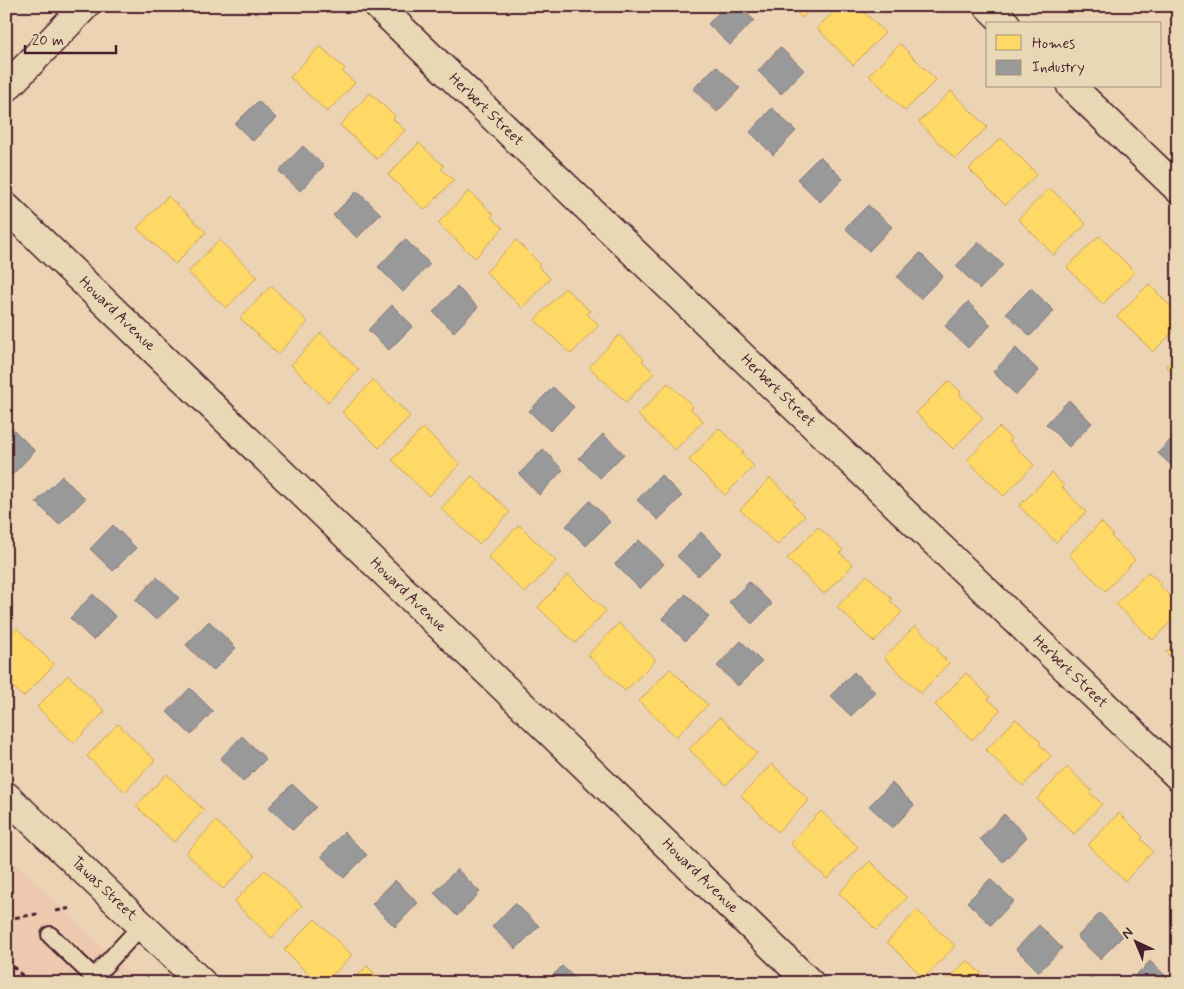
<svg xmlns="http://www.w3.org/2000/svg" width="1184" height="989" viewBox="0 0 1184 989" font-family="Mynerve,sans-serif">
<rect width="100%" height="100%" fill="#ecd3b4"/>
<filter id="ink" filterUnits="userSpaceOnUse"><feTurbulence type="fractalNoise" baseFrequency=".02" numOctaves="2"/><feDisplacementMap in="SourceGraphic" scale="10" xChannelSelector="R" yChannelSelector="G"/><feConvolveMatrix kernelMatrix="1 2 1 2 8 2 1 2 1" color-interpolation-filters="sRGB"/></filter>
<g filter="url(#ink)">
<!-- built -->
<path fill="#ecc9af" d="M6,855L140,983H6Z"/>
<!-- homes -->
<g fill="#ffd966" stroke="#c9a154">
<path d="M790,6H814L802,18Z"/>
<path d="M840,6H858L885,33L853,65L817,28Z"/>
<path d="M900,44L936,80L905,111L869,75Z"/>
<path d="M320,46L345,69L342,71L355,83L327,112L290,77Z"/>
<path d="M951,91L987,127L955,159L919,122Z"/>
<path d="M370,93L395,116L393,119L405,130L377,159L340,125Z"/>
<path d="M1001,138L1037,174L1005,205L969,169Z"/>
<path d="M419,143L444,166L441,169L454,180L425,210L388,175Z"/>
<path d="M1050,188L1086,224L1054,255L1018,219Z"/>
<path d="M469,191L493,214L491,217L503,228L475,258L438,223Z"/>
<path d="M168,196L206,232L175,264L137,228Z"/>
<path d="M1099,236L1135,272L1103,304L1067,267Z"/>
<path d="M219,240L257,277L226,308L188,272Z"/>
<path d="M516,240L540,264L538,266L550,278L522,308L486,272Z"/>
<path d="M1149,284L1178,314V327L1153,352L1117,316Z"/>
<path d="M271,286L308,322L278,354L240,318Z"/>
<path d="M565,288L590,311L587,314L599,325L571,354L535,320Z"/>
<path d="M321,333L359,370L328,402L291,365Z"/>
<path d="M619,335L644,359L642,361L654,373L626,402L589,367Z"/>
<path d="M1178,354V378L1166,366Z"/>
<path d="M373,380L410,416L379,448L342,412Z"/>
<path d="M949,381L961,392L959,394L983,418L953,449L916,413Z"/>
<path d="M668,383L693,406L691,409L703,421L675,450L638,415Z"/>
<path d="M999,427L1011,439L1009,441L1034,465L1004,496L967,460Z"/>
<path d="M423,428L460,464L429,496L392,460Z"/>
<path d="M719,428L744,452L741,454L754,466L725,495L689,460Z"/>
<path d="M1052,473L1064,486L1062,487L1086,512L1056,542L1019,506Z"/>
<path d="M472,476L510,512L479,544L441,508Z"/>
<path d="M770,478L795,502L793,504L805,516L777,545L740,510Z"/>
<path d="M1101,522L1113,534L1111,536L1135,560L1105,591L1069,555Z"/>
<path d="M519,525L556,561L525,593L488,557Z"/>
<path d="M818,527L843,550L840,553L853,565L824,594L787,559Z"/>
<path d="M1148,572L1161,583L1159,585L1178,604V614L1153,640L1116,604Z"/>
<path d="M568,575L606,611L575,643L538,607Z"/>
<path d="M867,575L892,599L890,601L902,612L874,642L837,607Z"/>
<path d="M619,623L656,660L625,691L588,655Z"/>
<path d="M915,626L939,649L937,651L949,663L921,693L884,658Z"/>
<path d="M17,628L54,665L23,697L6,680V639Z"/>
<path d="M1178,641V664L1166,652Z"/>
<path d="M670,669L708,705L676,737L639,701Z"/>
<path d="M966,673L990,697L988,699L1000,710L972,740L935,705Z"/>
<path d="M68,675L105,711L74,743L37,707Z"/>
<path d="M720,717L757,753L726,785L689,749Z"/>
<path d="M1016,719L1041,742L1039,744L1051,756L1023,786L986,750Z"/>
<path d="M118,724L155,760L125,792L87,756Z"/>
<path d="M772,764L809,800L778,832L741,796Z"/>
<path d="M1067,767L1092,791L1090,793L1102,804L1074,834L1037,799Z"/>
<path d="M167,774L204,810L174,842L136,806Z"/>
<path d="M821,811L858,847L827,879L790,843Z"/>
<path d="M1119,813L1143,837L1141,839L1153,851L1125,881L1088,845Z"/>
<path d="M216,821L254,857L223,889L186,853Z"/>
<path d="M870,861L907,898L876,930L839,893Z"/>
<path d="M265,870L302,906L272,938L234,902Z"/>
<path d="M917,910L955,946L924,978L887,942Z"/>
<path d="M315,919L352,955L325,983H317L284,950Z"/>
<path d="M967,960L991,983H945Z"/>
<path d="M367,966L384,983H350Z"/>
</g>
<!-- industry -->
<g fill="#999" stroke="#817478">
<path d="M725,6H739L754,20L730,45L708,24Z"/>
<path d="M780,47L804,70L781,94L758,71Z"/>
<path d="M716,66L740,88L717,112L693,89Z"/>
<path d="M258,101L276,118L253,141L235,124Z"/>
<path d="M772,108L796,131L773,155L750,132Z"/>
<path d="M303,146L324,166L300,191L279,171Z"/>
<path d="M820,156L843,179L820,202L797,179Z"/>
<path d="M357,191L381,214L357,238L333,215Z"/>
<path d="M868,205L892,227L869,251L845,228Z"/>
<path d="M405,239L430,264L403,292L378,267Z"/>
<path d="M979,242L1003,265L980,289L956,266Z"/>
<path d="M920,253L943,276L920,299L897,277Z"/>
<path d="M457,287L478,307L454,332L433,312Z"/>
<path d="M1031,288L1054,311L1030,336L1006,313Z"/>
<path d="M968,302L991,325L968,348L945,326Z"/>
<path d="M392,305L413,326L389,350L368,330Z"/>
<path d="M1016,348L1039,371L1016,395L993,372Z"/>
<path d="M553,387L574,407L550,431L529,411Z"/>
<path d="M1069,400L1092,423L1069,447L1046,424Z"/>
<path d="M12,428L35,451L12,475L6,469V434Z"/>
<path d="M1178,432V472L1158,453Z"/>
<path d="M603,434L624,454L600,478L579,458Z"/>
<path d="M543,449L563,470L539,495L519,474Z"/>
<path d="M661,475L682,496L658,520L637,500Z"/>
<path d="M62,476L85,499L59,525L36,502Z"/>
<path d="M590,501L610,522L586,546L566,526Z"/>
<path d="M113,525L136,548L113,571L90,549Z"/>
<path d="M701,532L722,553L698,576L677,556Z"/>
<path d="M639,540L664,564L640,589L615,564Z"/>
<path d="M157,577L179,598L156,620L135,600Z"/>
<path d="M749,582L772,604L752,624L729,602Z"/>
<path d="M93,594L116,617L93,640L70,618Z"/>
<path d="M686,594L709,617L685,641L662,618Z"/>
<path d="M209,621L236,648L213,671L186,645Z"/>
<path d="M741,641L762,662L738,686L717,666Z"/>
<path d="M854,672L875,692L851,716L830,696Z"/>
<path d="M190,688L213,711L191,735L167,712Z"/>
<path d="M242,736L266,759L243,782L220,759Z"/>
<path d="M892,783L914,805L893,828L869,806Z"/>
<path d="M292,784L316,807L293,830L269,807Z"/>
<path d="M1004,814L1027,837L1003,862L980,839Z"/>
<path d="M344,832L367,855L344,878L321,856Z"/>
<path d="M457,869L480,892L457,916L434,893Z"/>
<path d="M990,879L1014,901L991,925L967,902Z"/>
<path d="M395,880L418,903L395,927L372,904Z"/>
<path d="M515,903L539,926L516,949L492,927Z"/>
<path d="M1100,913L1123,936L1100,959L1077,937Z"/>
<path d="M1039,925L1062,948L1039,972L1016,949Z"/>
<path d="M1150,961L1173,983H1128Z"/>
<path d="M562,966L580,983H546Z"/>
<path d="M494,974L504,983H486Z"/>
<path d="M1091,976L1098,983H1085Z"/>
</g>
<g fill="none" stroke-linecap="round" stroke-linejoin="round">
<defs>
<g id="lane">
<path d="M50,935L100,983"/>
<path d="M94,977L142,925"/>
</g>
<g id="street">
<path d="M378,6L1178,776"/>
<path d="M988,6L1006,24"/>
<path d="M1071,86L1178,189"/>
<path d="M6,88L85,6"/>
<path d="M6,207L810,983"/>
<path d="M6,796L202,983"/>
</g>
</defs>
<!-- lane casing -->
<use href="#lane" stroke="#4a1f2b" stroke-width="20"/>
<!-- street casing -->
<use href="#street" stroke="#4a1f2b" stroke-width="31"/>
<!-- path -->
<g stroke="#4a1f2b" stroke-width="3" stroke-dasharray="5 4" stroke-linecap="butt">
<path d="M56,911L72,908"/>
<path d="M6,919L38,914"/>
<path d="M6,960L30,983"/>
</g>
<!-- lane -->
<use href="#lane" stroke="#e9d8b5" stroke-width="16"/>
<!-- street -->
<use href="#street" stroke="#e9d8b5" stroke-width="28"/>
</g>
</g>
<g text-anchor="middle" dominant-baseline="central" stroke-width="5" stroke-linejoin="round" paint-order="stroke">
<!-- street labels -->
<g font-size="15" fill="#4a1f2b" stroke="#e9d8b5">
<text transform="translate(486 110) rotate(44)">Herbert Street</text>
<text transform="translate(117 314) rotate(44)">Howard Avenue</text>
<text transform="translate(778 391) rotate(44)">Herbert Street</text>
<text transform="translate(408 595) rotate(44)">Howard Avenue</text>
<text transform="translate(1070 672) rotate(44)">Herbert Street</text>
<text transform="translate(700 876) rotate(44)">Howard Avenue</text>
<text transform="translate(104 889) rotate(44)">Tawas Street</text>
</g>
</g>
<!-- margin -->
<rect width="1184" height="989" fill="none" stroke="#e9d8b5" stroke-width="25"/>
<rect x="12" y="12" width="1159" height="964" fill="none" stroke="#4a1f2b" stroke-width="2" filter="url(#ink)"/>
<!-- legend -->
<rect x="986" y="22" width="175" height="65" fill="#e9d8b5" stroke="#a98e7e"/>
<rect x="996" y="35" width="25" height="15" fill="#ffd966" stroke="#a98e7e"/>
<text x="1032" y="48" font-size="15" fill="#4a1f2b">Homes</text>
<rect x="996" y="60" width="25" height="15" fill="#999999" stroke="#a98e7e"/>
<text x="1032" y="72" font-size="15" fill="#4a1f2b">Industry</text>
<!-- north arrow -->
<g transform="translate(1136 942) rotate(316)" stroke="#e9d8b5" stroke-width="4" paint-order="stroke">
<path d="M0-4L9 19L0 12L-9 19Z" fill="#4a1f2b"/>
<text y="-8" font-size="14" font-weight="bold" text-anchor="middle" fill="#4a1f2b">N</text>
</g>
<!-- scale -->
<path d="M25 45v8h91v-8" fill="none" stroke="#4a1f2b" stroke-width="2.5"/>
<text x="32" y="45" font-size="15" fill="#4a1f2b" stroke="#e9d8b5" stroke-width="4" paint-order="stroke">20 m</text>
</svg>
